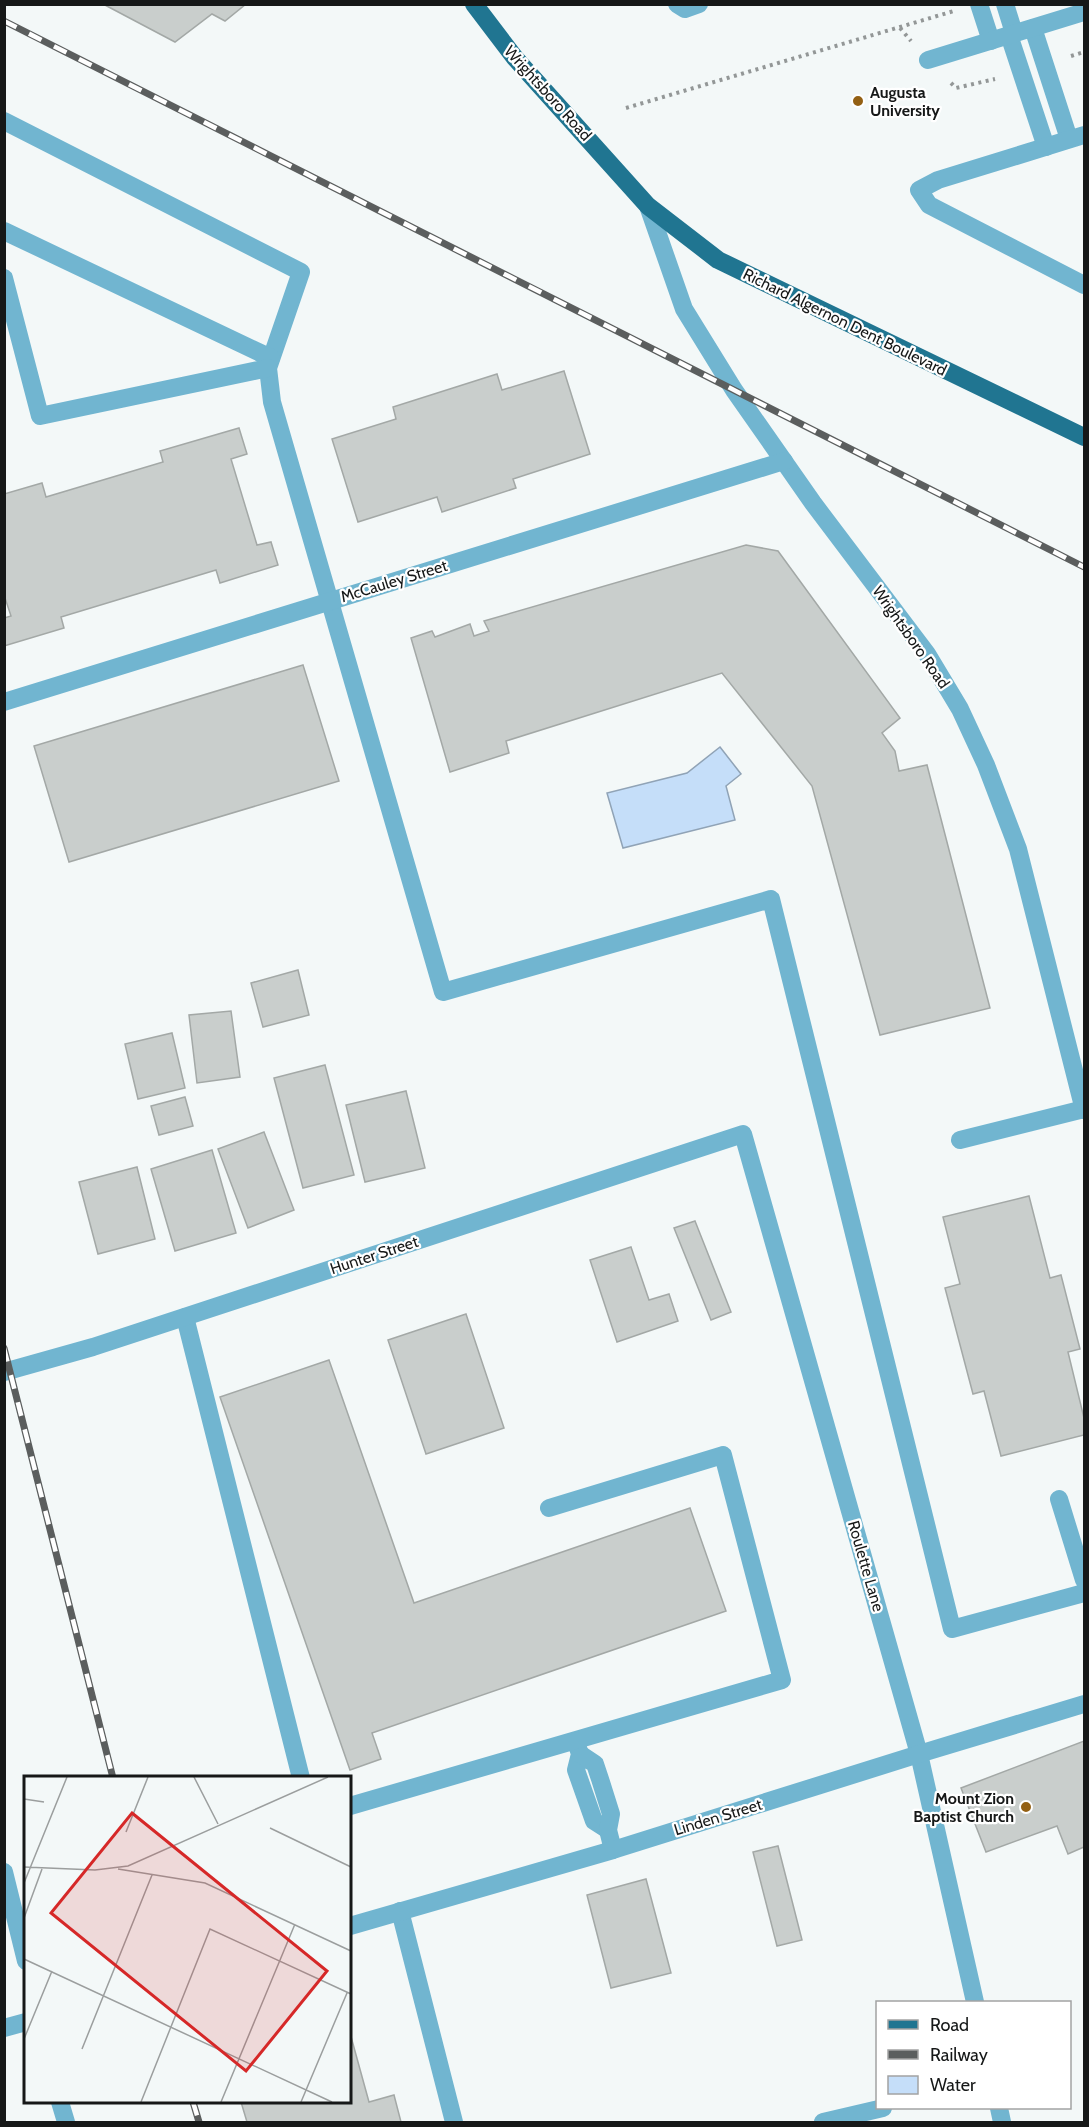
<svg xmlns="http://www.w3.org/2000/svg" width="1089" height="2127" viewBox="0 0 1089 2127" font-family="Cabin,sans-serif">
<rect width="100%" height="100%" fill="#f3f8f8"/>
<!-- water -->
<path fill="#c5def9" stroke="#90a3b6" stroke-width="1.5" d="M720,747L741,774L726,786L735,820L623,848L607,793L687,773Z"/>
<!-- building -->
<g fill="#c9cecc" stroke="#a3a8a6" stroke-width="1.5">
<path d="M103,4H246L225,21L212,14L175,42Z"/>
<path d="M564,371L590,454L513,479L516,488L442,512L437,497L358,522L332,439L396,419L393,407L497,374L502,390Z"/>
<path d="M239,428L247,454L231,459L257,545L271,542L278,565L220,583L216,570L61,617L64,628L4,646V618L11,616L4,595V494L42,483L46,497L163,462L160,451Z"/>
<path d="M746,545L778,551L900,718L882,733L895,751L899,771L927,765L990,1008L880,1035L812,786L722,673L506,741L509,753L450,772L411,638L432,631L435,637L470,624L474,636L489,631L484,621Z"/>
<path d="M303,665L339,781L69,862L34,746Z"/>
<path d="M298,970L309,1015L263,1027L251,983Z"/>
<path d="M231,1011L240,1077L197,1083L189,1015Z"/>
<path d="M172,1033L185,1088L138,1099L125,1044Z"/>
<path d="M325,1065L354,1175L303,1188L274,1078Z"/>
<path d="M406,1091L425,1168L365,1182L346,1105Z"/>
<path d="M185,1097L193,1126L159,1135L151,1106Z"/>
<path d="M264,1132L294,1210L248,1228L218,1149Z"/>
<path d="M212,1150L236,1233L175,1251L151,1169Z"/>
<path d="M137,1167L155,1239L98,1254L79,1182Z"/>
<path d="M1029,1196L1050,1278L1061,1275L1080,1349L1068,1352L1084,1418V1435L1001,1456L984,1391L973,1394L945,1288L960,1284L943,1217Z"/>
<path d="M695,1221L731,1312L711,1320L674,1228Z"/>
<path d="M631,1247L649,1300L669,1294L678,1321L617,1342L590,1260Z"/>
<path d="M466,1314L504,1428L426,1454L388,1340Z"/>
<path d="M329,1360L414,1603L690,1508L726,1611L372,1733L381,1759L350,1770L220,1397Z"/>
<path d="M1084,1741V1847L1068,1854L1057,1826L986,1852L961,1788Z"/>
<path d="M778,1846L802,1940L777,1946L753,1852Z"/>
<path d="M646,1879L671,1973L611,1988L587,1895Z"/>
<path d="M350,2033L369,2102L394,2095L401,2122H247L241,2102H350Z"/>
</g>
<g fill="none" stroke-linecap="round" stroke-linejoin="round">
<!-- path -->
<g stroke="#939797" stroke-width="4" stroke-dasharray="3 4.5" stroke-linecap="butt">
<path d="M900,28L911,41"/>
<path d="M1071,56L1084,52"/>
<path d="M951,83L956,88L995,79"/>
<path d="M626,108L954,11"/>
</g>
<!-- minor -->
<g stroke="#71b5d0" stroke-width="18">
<path d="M677,4L685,9L699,4"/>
<path d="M979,4L991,41"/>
<path d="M1005,4L1014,33"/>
<path d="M1033,28L1069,139"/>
<path d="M1009,35L1046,147"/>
<path d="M928,60L1084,12"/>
<path d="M4,121L301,272L268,368L272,402L443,992L771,899L952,1629L1084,1593"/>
<path d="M1084,135L938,180L919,190L929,205L1084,285"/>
<path d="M648,206L684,309L734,390L813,503L927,654L960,709L986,765L1018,849L1084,1110"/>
<path d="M4,231L271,358"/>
<path d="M4,278L40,416L268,368"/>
<path d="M4,702L784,461"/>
<path d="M960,1140L1084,1109"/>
<path d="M185,1317L301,1778"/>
<path d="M4,1372L93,1347L743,1134L919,1754L975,2002"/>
<path d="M1059,1499L1084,1580"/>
<path d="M577,1745L580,1754L576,1770L594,1821L608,1830"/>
<path d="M580,1754L595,1764L600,1779L611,1814L608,1830L613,1850"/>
<path d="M350,1806L782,1680L723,1455L549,1508"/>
<path d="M4,1872L26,1961"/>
<path d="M400,1911L454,2122"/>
<path d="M350,1926L613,1850L919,1754L1084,1704"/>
<path d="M4,2028L26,2022"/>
<path d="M60,2102L66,2122"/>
<path d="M999,2108L1002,2122"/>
<path d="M823,2122L883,2108"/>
</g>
<!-- major -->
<path stroke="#207591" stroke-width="18" d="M474,4L515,58L648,206L718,260L1084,437"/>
<defs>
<g id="rail">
<path d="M4,21L1084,567"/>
<path d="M4,1348L113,1778"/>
<path d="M193,2102L199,2122"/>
</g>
</defs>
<!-- rail casing -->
<use href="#rail" stroke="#5b5e5e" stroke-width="7"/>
<!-- rail -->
<use href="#rail" stroke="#fff" stroke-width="4.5" stroke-dasharray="14" stroke-linecap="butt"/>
</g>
<!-- markers -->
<g fill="#936013" stroke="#fff" stroke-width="2">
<circle cx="858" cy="101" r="6"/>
<circle cx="1026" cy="1807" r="6"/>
</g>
<g text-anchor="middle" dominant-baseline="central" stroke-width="4.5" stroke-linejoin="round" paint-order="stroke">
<!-- poi labels -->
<g font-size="16" font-weight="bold" fill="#161818" stroke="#fff" text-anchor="start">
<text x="870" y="92">Augusta<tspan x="870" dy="18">University</tspan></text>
<text x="1014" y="1798" text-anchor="end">Mount Zion<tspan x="1014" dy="18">Baptist Church</tspan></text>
</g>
<!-- street labels -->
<g font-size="16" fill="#161818" stroke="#fff">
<text transform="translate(548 93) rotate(48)">Wrightsboro Road</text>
<text transform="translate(845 322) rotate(26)">Richard Algernon Dent Boulevard</text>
<text transform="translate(394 581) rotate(-17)">McCauley Street</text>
<text transform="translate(911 637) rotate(55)">Wrightsboro Road</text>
<text transform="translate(374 1255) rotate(-18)">Hunter Street</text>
<text transform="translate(866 1566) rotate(74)">Roulette Lane</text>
<text transform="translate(718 1817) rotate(-17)">Linden Street</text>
</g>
</g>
<!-- overview -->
<g transform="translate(24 1776)">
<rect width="327" height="327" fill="#f3f8f8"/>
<path fill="none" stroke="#9b9e9e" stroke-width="1.5" d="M170,1L194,48M0,23L20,26M246,52L327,91M102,56L124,1M0,91L71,94L104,90L304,1M94,93L181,107L327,175M0,107L43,1M0,142L18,93M0,183L308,326M0,263L28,195M58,273L128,99M117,326L186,153L327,218M197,326L271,148M277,326L323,217"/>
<path fill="#d62828" fill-opacity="0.15" stroke="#d62828" stroke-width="3" d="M108,37L303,195L222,295L27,137Z"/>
<rect width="327" height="327" fill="none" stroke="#161818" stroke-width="3"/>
</g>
<!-- border -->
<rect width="1089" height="2127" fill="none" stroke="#161818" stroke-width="12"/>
<!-- legend -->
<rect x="876" y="2001" width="195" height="108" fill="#ffffff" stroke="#a2a3a3" stroke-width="1.5"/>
<rect x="888" y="2020" width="30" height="9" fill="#207591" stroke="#a2a3a3" stroke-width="1.5"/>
<text x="930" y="2031" font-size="18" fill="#161818">Road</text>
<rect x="888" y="2050" width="30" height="9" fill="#5b5e5e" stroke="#a2a3a3" stroke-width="1.5"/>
<text x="930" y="2061" font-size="18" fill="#161818">Railway</text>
<rect x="888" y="2076" width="30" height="18" fill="#c5def9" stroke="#a2a3a3" stroke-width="1.5"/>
<text x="930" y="2091" font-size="18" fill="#161818">Water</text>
</svg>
